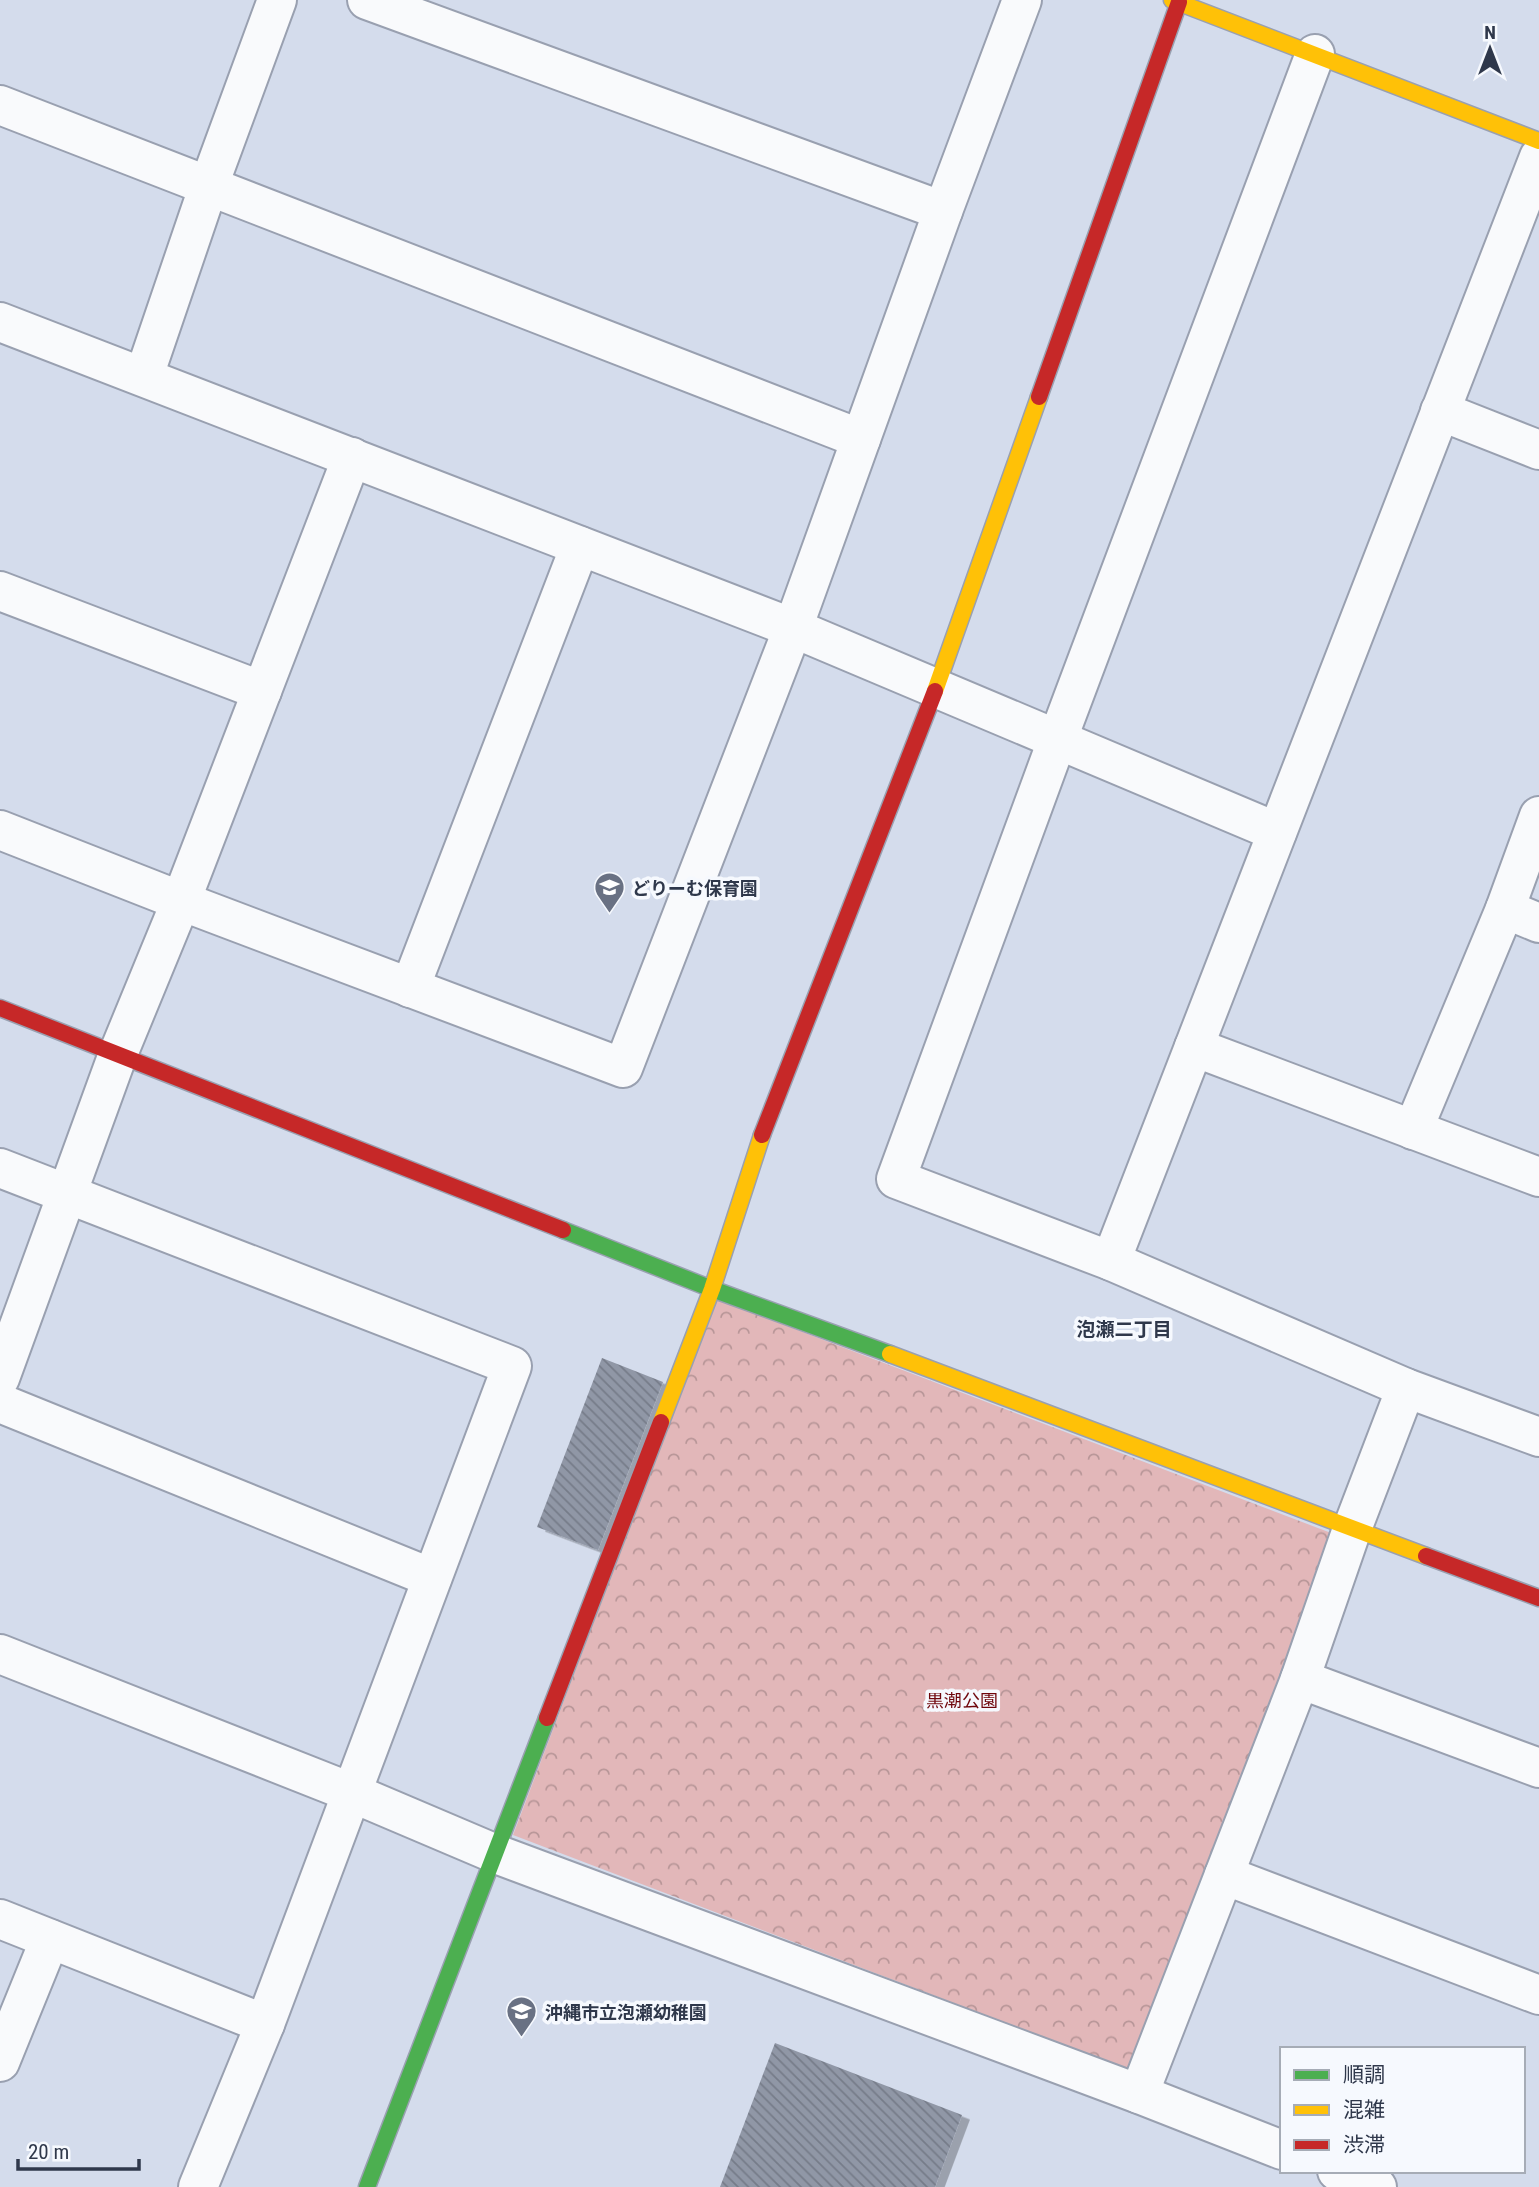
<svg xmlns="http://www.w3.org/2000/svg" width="1539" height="2187" viewBox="0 0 1539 2187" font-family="'Roboto Condensed','Noto Sans JP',sans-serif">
<defs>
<pattern id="park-crowns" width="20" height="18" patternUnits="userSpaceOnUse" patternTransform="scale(1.75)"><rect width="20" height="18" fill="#e2b7b9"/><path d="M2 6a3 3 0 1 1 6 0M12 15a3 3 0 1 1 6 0" fill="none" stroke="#b89698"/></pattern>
<pattern id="building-back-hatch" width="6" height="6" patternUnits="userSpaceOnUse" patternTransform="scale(1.75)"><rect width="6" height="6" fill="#9097a6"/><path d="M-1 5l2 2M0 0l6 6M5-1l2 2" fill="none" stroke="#767c89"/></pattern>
<filter id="shadow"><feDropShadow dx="8" dy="4.5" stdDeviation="0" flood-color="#0004"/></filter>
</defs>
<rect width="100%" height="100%" fill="#d4dcec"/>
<!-- park -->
<path fill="url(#park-crowns)" d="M716,1299L1339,1536L1135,2072L513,1835Z"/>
<!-- building -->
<g fill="url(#building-back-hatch)" filter="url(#shadow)">
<path d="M602,1358L663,1382L598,1550L537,1527Z"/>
<path d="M775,2043L962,2115L935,2187H720Z"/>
</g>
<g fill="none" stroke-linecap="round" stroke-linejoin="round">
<defs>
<g id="street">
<path d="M367,0L943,211"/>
<path d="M1315,54L1058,738L896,1179L1111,1261L1406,1388L1539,1437"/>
<path d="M0,105L861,439"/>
<path d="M0,322L793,628L1277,832"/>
<path d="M144,376L209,185L277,0"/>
<path d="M1440,411L1539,450"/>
<path d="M0,591L262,691"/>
<path d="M0,830L181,901L623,1068L793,628L943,211L1022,0"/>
<path d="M1505,909L1539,923"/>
<path d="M410,988L580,546"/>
<path d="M1194,1047L1539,1177"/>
<path d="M1413,1130L1505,909L1539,816"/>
<path d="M0,1168L512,1366L265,2024L198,2187"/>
<path d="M1111,1261L1539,157"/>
<path d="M0,1378L118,1054L181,901L352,457"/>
<path d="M0,1403L432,1578"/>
<path d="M0,1654L350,1792L496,1854L1139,2094L1282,2150"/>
<path d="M1300,1679L1352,1529L1406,1388"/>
<path d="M1224,1875L1539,1995"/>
<path d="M0,1919L265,2024"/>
<path d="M0,2062L50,1939"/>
<path d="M1139,2094L1300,1679L1539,1768"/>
<path d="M1337,2171L1377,2187"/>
</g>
<g id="fast">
<path d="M563,1230L712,1289L890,1354"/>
<path d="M367,2187L547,1718"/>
</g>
<g id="slow">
<path d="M1172,0L1539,141"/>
<path d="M935,691L1039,397"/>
<path d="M890,1354L1426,1556"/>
<path d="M661,1422L712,1289L762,1135"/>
</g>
<g id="jam">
<path d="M1039,397L1179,2"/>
<path d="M0,1008L563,1230"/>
<path d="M762,1135L935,691"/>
<path d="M1426,1556L1539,1598"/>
<path d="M547,1718L661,1422"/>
</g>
</defs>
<!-- street casing -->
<use href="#street" stroke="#99a0b0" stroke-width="42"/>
<!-- fast casing -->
<use href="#fast" stroke="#99a0b0" stroke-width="19"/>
<!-- slow casing -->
<use href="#slow" stroke="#99a0b0" stroke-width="19"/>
<!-- jam casing -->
<use href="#jam" stroke="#99a0b0" stroke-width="19"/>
<!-- street -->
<use href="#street" stroke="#f9fafc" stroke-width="38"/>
<!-- fast -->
<use href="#fast" stroke="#4caf50" stroke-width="16"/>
<!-- slow -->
<use href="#slow" stroke="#ffc107" stroke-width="16"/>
<!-- jam -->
<use href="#jam" stroke="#c62828" stroke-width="16"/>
</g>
<!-- icons -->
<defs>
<symbol id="school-pin" viewBox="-11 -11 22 30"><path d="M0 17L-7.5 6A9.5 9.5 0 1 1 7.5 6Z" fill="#697183" stroke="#f6f9fe"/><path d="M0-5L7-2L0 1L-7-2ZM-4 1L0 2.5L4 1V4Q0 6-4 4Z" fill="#fff"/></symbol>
</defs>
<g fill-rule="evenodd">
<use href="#school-pin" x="592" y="870" width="35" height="47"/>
<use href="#school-pin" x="504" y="1994" width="35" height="47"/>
</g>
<g text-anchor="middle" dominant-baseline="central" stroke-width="7" stroke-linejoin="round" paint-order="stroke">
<!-- poi labels -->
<g font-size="18" font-weight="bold" fill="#2f384b" stroke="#f6f9fe" text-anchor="start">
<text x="632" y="888">どりーむ保育園</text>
<text x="545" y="2012">沖縄市立泡瀬幼稚園</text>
</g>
<!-- park labels -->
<g font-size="18" fill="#6f060c" stroke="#f6f9fe">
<text x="962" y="1700">黒潮公園</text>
</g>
<!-- neighbourhood labels -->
<g font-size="19" font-weight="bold" fill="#2f384b" stroke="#f6f9fe">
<text x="1124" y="1329">泡瀬二丁目</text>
</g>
</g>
<!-- legend -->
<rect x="1280" y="2047" width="245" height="126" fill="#f6f9fe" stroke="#a6acb6" stroke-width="2"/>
<rect x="1294" y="2070" width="35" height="10" fill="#4caf50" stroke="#a6acb6" stroke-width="2"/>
<text x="1343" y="2082" font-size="21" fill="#2f384b">順調</text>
<rect x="1294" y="2105" width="35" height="10" fill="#ffc107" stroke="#a6acb6" stroke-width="2"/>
<text x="1343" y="2117" font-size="21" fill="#2f384b">混雑</text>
<rect x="1294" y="2140" width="35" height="10" fill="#c62828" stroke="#a6acb6" stroke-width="2"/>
<text x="1343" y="2152" font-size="21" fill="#2f384b">渋滞</text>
<!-- north arrow -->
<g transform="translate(1490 49)" stroke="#f6f9fe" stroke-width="5" paint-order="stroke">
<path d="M0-5L12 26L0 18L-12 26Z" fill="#2f384b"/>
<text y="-10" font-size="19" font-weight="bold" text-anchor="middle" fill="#2f384b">N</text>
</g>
<!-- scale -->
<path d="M18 2159v10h121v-10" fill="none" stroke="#2f384b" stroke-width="3.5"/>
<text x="28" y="2159" font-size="21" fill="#2f384b" stroke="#f6f9fe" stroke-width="5" paint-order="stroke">20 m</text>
</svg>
